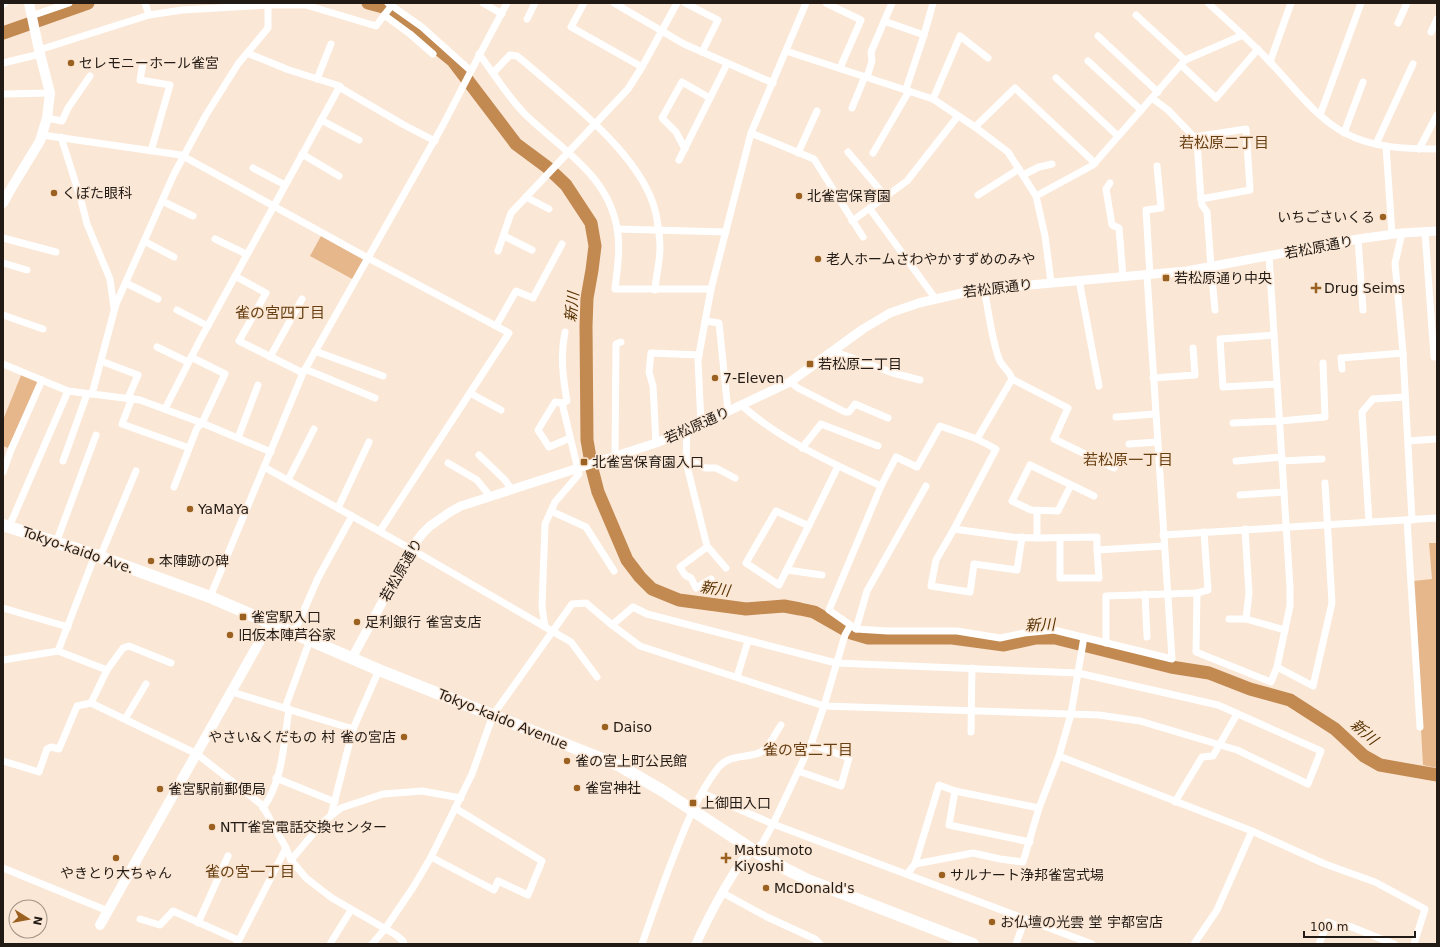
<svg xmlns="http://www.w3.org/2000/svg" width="1440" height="947" viewBox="0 0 1440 947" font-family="'DejaVu Sans','Noto Sans JP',sans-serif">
<rect width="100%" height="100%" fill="#fbe7d5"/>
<!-- green -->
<g fill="#e5b78b">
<path d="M321,236L364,260L354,280L310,256Z"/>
<path d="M22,373L36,379L38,383L8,448L3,446V420Z"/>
<path d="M1429,543H1437V768L1423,765L1413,581L1432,579Z"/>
</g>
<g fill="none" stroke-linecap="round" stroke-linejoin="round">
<!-- river -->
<g stroke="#c28951" stroke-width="13">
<path d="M368,3L383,7L404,21L453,61L516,144L547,167L566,185L591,223L595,246L592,270L587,298L586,326L587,440L592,469L598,492L627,560L640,577L652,589L679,600L746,609L784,606L800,609L814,612L851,633L868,638H952L1004,645L1036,638H1055L1171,667L1209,673L1250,689L1290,700L1335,729L1364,756L1380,765L1437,775"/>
<path d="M3,33L88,3"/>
</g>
<!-- minor -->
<g stroke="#fff" stroke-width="7">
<path d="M145,3L149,15"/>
<path d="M388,3L422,27L471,71"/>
<path d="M483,3L502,14"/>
<path d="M584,3L571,27L642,67"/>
<path d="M614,3L684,44L773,83"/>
<path d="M685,3L718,20L702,52"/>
<path d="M826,3L861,20L840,68"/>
<path d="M1208,3C1229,22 1250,41 1270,62C1293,86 1315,117 1345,133C1372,148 1407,149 1437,149"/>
<path d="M3,4L5,3"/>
<path d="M384,15L410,34L433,54"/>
<path d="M1136,15L1185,60"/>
<path d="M31,16L69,3"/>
<path d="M527,19L535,3"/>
<path d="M884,21L924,35"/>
<path d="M1398,23L1407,3"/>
<path d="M1431,32L1437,19"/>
<path d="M1098,36L1158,92"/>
<path d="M39,50L149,15L182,10L268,5H306L376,26L392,5"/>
<path d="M786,51L933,99L975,127L1008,152L1036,196L1045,236L1051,282"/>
<path d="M479,54C495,75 509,99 528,117C564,151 608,176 617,228C621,248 617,269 615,289H711"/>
<path d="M1088,61L1141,110"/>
<path d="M1270,62L1291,3"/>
<path d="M3,63L40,54"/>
<path d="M143,63L140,80L170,85L151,151"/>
<path d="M1181,65L1216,98L1258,49"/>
<path d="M493,73L510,55L517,56L527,64C569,101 644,157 656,214C658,225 660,237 660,248C660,261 656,276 655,290"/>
<path d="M867,77L872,61L871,52L892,3"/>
<path d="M1056,78L1118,136"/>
<path d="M317,79L331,44"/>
<path d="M339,87L404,125L435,141"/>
<path d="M906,89L924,35L933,3"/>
<path d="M3,94L50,93"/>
<path d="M1152,98L1168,110L1195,138L1197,142L1201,199L1202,205L1207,212L1211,267L1215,310"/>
<path d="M933,99L960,36L988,58"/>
<path d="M852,108L865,76"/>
<path d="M1320,115L1361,3"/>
<path d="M47,118L62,121L68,108L90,76"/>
<path d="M321,120L359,140"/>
<path d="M975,127L1015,88L1095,163"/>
<path d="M751,133L814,159L863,237"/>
<path d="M1344,133L1363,82"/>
<path d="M42,135L181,155L368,258L509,333L380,531"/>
<path d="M61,137L81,200L87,224L110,279L114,308"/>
<path d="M1194,137L1246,129L1250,190L1201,199"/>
<path d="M1376,144L1413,64"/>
<path d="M1386,146L1392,234"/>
<path d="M685,149L676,132L662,118L682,82L710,98"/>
<path d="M1419,149L1437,115"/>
<path d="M848,152L886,197"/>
<path d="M798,153L817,111"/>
<path d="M873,153L909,91"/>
<path d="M302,154L339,176"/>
<path d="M679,160L727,64"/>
<path d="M253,168L285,185"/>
<path d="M1023,175L1039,167L1052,164"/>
<path d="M1110,183L1106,189L1112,225L1119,228L1123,277"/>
<path d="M978,195L1019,169"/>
<path d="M1036,196L1093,165L1185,60L1243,35"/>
<path d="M526,197L549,209"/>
<path d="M162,201L193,216"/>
<path d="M870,209L935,298"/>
<path d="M852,221L907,181L958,116"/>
<path d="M617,229L726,232"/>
<path d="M1425,232L1434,357H1437"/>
<path d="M1402,233L1395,263L1403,353L1412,520"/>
<path d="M504,236L532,250"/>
<path d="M3,238L56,252"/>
<path d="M215,239L246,254"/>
<path d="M1358,239L1363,310"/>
<path d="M144,241L174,257"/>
<path d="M498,251L511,213L628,89L642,67L677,3"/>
<path d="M1269,256L1290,587V606L1277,667L1313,686L1332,603L1325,483"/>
<path d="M3,263L27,270"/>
<path d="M1150,275L1146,210L1161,208L1157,166"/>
<path d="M235,276L266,293L239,341L303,373"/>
<path d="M1079,280L1099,386"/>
<path d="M126,283L158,299"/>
<path d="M984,289C989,312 991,337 999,359C1002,367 1010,371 1012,379L1068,408L1054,439L1114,468"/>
<path d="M177,310L208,326"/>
<path d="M3,315L43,329"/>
<path d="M705,321L719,323L728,411"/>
<path d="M496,326L516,291L533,298L562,244"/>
<path d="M1274,335L1220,339L1223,387L1277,384"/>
<path d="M157,347L188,362"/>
<path d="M315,351L383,376"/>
<path d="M833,351L893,373L920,380"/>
<path d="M270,357L302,299"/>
<path d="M101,361L138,375L128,398"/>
<path d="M3,364L68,391L140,400L202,423L271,452"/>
<path d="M305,369L375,398"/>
<path d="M1342,369L1341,358L1403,353"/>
<path d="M1153,378L1195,375L1193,348"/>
<path d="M790,382L798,388L845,412H849L855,404L888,418"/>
<path d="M470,393L501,410"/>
<path d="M92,394L116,304L174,174L206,115L238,64L268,28V3"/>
<path d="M132,398L122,424L189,448"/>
<path d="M562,403L555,402L538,430L549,447L570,438"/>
<path d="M741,405C782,441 832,463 881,486L829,610L856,629L888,631H957L1000,638L1024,633L1054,630L1172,659L1147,275"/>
<path d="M165,409L200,340L340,86L289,70L247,53"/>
<path d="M1116,417L1155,414"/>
<path d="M1233,423L1280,421L1325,417L1323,363"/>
<path d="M701,424L698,360L711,289L751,133L806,3"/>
<path d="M687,430L686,462L707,546L726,568"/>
<path d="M238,438L258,385"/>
<path d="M977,439L1012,379"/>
<path d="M1408,441L1437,439"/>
<path d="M656,443L653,386L649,372L651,353L699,355"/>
<path d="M1129,444L1157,442"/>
<path d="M802,448L821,424L878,446"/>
<path d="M479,455L505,480L511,489"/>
<path d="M615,457L616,344L621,342"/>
<path d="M63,461L87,394"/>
<path d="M1236,461L1282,457"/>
<path d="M1282,461L1322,459"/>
<path d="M448,463L477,480L490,496"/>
<path d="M687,465L692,461L705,468H716L735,478"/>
<path d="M264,467L411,549L571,642L597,677"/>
<path d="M3,472L11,450L42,380"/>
<path d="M288,480L314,429"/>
<path d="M1071,485L1058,511L1031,510L1012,501L1030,465L1094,496"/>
<path d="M881,486L896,457L917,467L940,426L977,439L996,449L954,529"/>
<path d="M174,487L197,428L202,423L225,374L191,357"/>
<path d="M1240,495L1284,492"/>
<path d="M338,508L369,442"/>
<path d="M551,511L586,527L614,571"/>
<path d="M1037,511V538"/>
<path d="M1407,520L1420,727"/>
<path d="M1369,522L1362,412L1373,399L1405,397"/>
<path d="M809,526L776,511L746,563L779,585C799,545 819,506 838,466"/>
<path d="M9,527L68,391"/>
<path d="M1245,529L1249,593L1246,619"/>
<path d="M1163,535L1437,518"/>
<path d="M1022,537L1017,570L974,564L970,592L931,586L936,560L954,529L1012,537L1037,538L1097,537V550L1164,546"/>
<path d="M1060,538V578H1099L1097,550"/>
<path d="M56,543L96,435"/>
<path d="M707,547L680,567L685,575L691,578L696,588L711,579"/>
<path d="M100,557L136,471"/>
<path d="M787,570L822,575"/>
<path d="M1197,593L1196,652L1271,682L1277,667"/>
<path d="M1145,594L1147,637"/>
<path d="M210,597L303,373L443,125L471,71L507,3"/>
<path d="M3,608L68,627"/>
<path d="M1229,619H1246L1285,630"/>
<path d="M545,627L542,607L545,524L555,502L579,474L562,403L567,401C563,378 560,355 565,332"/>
<path d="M856,629L867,591L926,486"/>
<path d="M294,633L318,578L352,516"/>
<path d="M1084,637L1071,714L1059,756L1252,831L1325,864L1375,882L1425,909L1414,944"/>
<path d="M1106,643V596L1197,593L1208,590L1204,532"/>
<path d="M58,651L95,555"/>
<path d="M3,660L58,651L107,670L91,703L197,754L262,805L286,848L291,860L306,878L332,898L396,935L403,941L404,944"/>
<path d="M107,670L123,648L129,646L171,663"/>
<path d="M737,677L748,641"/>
<path d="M232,692L353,729"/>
<path d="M285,708L310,640"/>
<path d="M125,719L146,684"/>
<path d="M971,732L972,668"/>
<path d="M3,761L39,772L47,749L51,747L59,749L77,706L91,703"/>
<path d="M798,771L841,786L849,758L811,744"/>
<path d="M276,778L335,802"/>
<path d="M955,791L949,825L1030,842"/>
<path d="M702,793L773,824L1092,944"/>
<path d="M1175,802L1202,757L1213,756L1237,714"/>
<path d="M263,808C283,781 284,741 289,709"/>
<path d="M331,815L353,729L379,670"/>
<path d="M753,850L762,844L773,824L811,744L824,706L845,635L850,626"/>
<path d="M431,857L494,890L498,881L528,895L542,861L455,808"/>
<path d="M291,860L323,822L341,808L383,794L422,791L461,798"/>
<path d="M915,864L939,785L955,791L1039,808"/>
<path d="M3,868L108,911"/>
<path d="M907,874L915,864L973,853L1000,859L1023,862L1039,808L1059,756"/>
<path d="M723,893L767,917L815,939L820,944"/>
<path d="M140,919L160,925L173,911L238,940"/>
<path d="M198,923L228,856"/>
<path d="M237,944L286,848"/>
<path d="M330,944L351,910"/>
<path d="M372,944L385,929L414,886L431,857L472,774L493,715L572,604L586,603L612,625L640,646L824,706L1099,715L1140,721L1237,750L1308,784L1321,751L1218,705L1078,673L836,663L647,614L633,607L612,625"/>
<path d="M642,944C652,915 662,886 673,858C686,825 697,795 718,768C730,753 747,759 761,752C770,747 775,733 781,725"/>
<path d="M1016,944L1025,919"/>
<path d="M1194,944L1217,910L1252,831"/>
<path d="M1319,944L1328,922L1340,927L1349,926L1394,944"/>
</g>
<!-- tertiary -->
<g stroke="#fff" stroke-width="9">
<path d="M352,658L411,549L422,534L430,526L450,512L461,506L656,443L701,424L790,382L863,329L890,313L919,303L975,290L1187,271L1358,239L1402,233L1437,231"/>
<path d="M696,944C705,924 737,860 753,850"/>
</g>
<!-- secondary -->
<g stroke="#fff" stroke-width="10">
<path d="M3,203L9,192L40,141L47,118L50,93L39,50L29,3"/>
<path d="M100,925L270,623"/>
</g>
<!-- trunk -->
<path stroke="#fff" stroke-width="12" d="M3,525L95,555L210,597L379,670L620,766L663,791L753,850L786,869L808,880L973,944"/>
</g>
<!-- markers -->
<g fill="#9b6120" stroke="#fbe7d5" stroke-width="1.5">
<circle cx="71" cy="63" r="4"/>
<circle cx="54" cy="193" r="4"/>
<circle cx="799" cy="196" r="4"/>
<circle cx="1383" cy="217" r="4"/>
<circle cx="818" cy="259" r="4"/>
<rect x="1162" y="274" width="8" height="8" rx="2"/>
<path d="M1314 282h4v4h4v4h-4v4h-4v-4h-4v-4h4z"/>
<rect x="806" y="360" width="8" height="8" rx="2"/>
<circle cx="715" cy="378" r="4"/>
<rect x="580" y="458" width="8" height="8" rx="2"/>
<circle cx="190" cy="509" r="4"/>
<circle cx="151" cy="561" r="4"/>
<rect x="239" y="613" width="8" height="8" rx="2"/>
<circle cx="357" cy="622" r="4"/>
<circle cx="230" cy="635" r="4"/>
<circle cx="605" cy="727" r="4"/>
<circle cx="404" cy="737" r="4"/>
<circle cx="567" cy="761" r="4"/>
<circle cx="577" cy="788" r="4"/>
<circle cx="160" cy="789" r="4"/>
<rect x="689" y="799" width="8" height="8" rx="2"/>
<circle cx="212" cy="827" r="4"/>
<circle cx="116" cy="858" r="4"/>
<path d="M724 852h4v4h4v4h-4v4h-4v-4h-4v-4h4z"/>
<circle cx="942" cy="875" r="4"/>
<circle cx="766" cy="888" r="4"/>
<circle cx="992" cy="922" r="4"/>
</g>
<g text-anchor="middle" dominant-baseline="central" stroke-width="3" stroke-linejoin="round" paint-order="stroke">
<!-- poi labels -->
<g font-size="14" fill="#221b15" stroke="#fbe7d5" text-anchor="start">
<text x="79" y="63">セレモニーホール雀宮</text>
<text x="62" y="193">くぼた眼科</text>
<text x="807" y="196">北雀宮保育園</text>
<text x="1375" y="217" text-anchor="end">いちごさいくる</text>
<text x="826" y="259">老人ホームさわやかすずめのみや</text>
<text x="1174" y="278">若松原通り中央</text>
<text x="1324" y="288">Drug Seims</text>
<text x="818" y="364">若松原二丁目</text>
<text x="723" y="378">7-Eleven</text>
<text x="592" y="462">北雀宮保育園入口</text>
<text x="198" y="509">YaMaYa</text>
<text x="159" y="561">本陣跡の碑</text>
<text x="251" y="617">雀宮駅入口</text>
<text x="365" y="622">足利銀行 雀宮支店</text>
<text x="238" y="635">旧仮本陣芦谷家</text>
<text x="613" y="727">Daiso</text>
<text x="396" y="737" text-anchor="end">やさい&amp;くだもの 村 雀の宮店</text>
<text x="575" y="761">雀の宮上町公民館</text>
<text x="585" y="788">雀宮神社</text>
<text x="168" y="789">雀宮駅前郵便局</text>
<text x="701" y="803">上御田入口</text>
<text x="220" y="827">NTT雀宮電話交換センター</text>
<text x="734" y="850">Matsumoto<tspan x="734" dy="16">Kiyoshi</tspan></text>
<text x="116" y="873" text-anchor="middle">やきとり大ちゃん</text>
<text x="950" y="875">サルナート浄邦雀宮式場</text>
<text x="774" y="888">McDonald's</text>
<text x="1000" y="922">お仏壇の光雲 堂 宇都宮店</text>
</g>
<!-- street labels -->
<g font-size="14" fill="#221b15" stroke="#fbe7d5">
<text transform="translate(1319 247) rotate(-11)">若松原通り</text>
<text transform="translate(998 288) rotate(-7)">若松原通り</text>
<text transform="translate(697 425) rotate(-24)">若松原通り</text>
<text transform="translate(78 550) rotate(19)">Tokyo-kaido Ave.</text>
<text transform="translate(401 570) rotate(-60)">若松原通り</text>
<text transform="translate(503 719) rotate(22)">Tokyo-kaido Avenue</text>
</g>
<!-- neighbourhood labels -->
<g font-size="15" fill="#673f12" stroke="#fbe7d5">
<text x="1224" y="143">若松原二丁目</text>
<text x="280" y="313">雀の宮四丁目</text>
<text x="1128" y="460">若松原一丁目</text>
<text x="808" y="750">雀の宮二丁目</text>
<text x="250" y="872">雀の宮一丁目</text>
</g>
<!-- water labels -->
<g font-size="15" font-style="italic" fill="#573101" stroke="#fbe7d5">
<text transform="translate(572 307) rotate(-84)">新川</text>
<text transform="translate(715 589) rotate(8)">新川</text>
<text transform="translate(1040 625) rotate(-2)">新川</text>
<text transform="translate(1364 732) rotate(41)">新川</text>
</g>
</g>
<!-- border -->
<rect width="1440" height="947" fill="none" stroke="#221b15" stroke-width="8"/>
<!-- north arrow -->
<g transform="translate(28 919) rotate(101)"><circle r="19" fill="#fbe7d5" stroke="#a49588"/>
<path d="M0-3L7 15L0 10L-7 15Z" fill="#9b6120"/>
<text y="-6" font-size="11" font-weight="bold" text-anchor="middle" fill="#221b15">N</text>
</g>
<!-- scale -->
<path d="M1304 931v6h111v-6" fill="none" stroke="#221b15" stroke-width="2"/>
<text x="1310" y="931" font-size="12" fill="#221b15" stroke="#fbe7d5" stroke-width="3" paint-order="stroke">100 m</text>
</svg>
